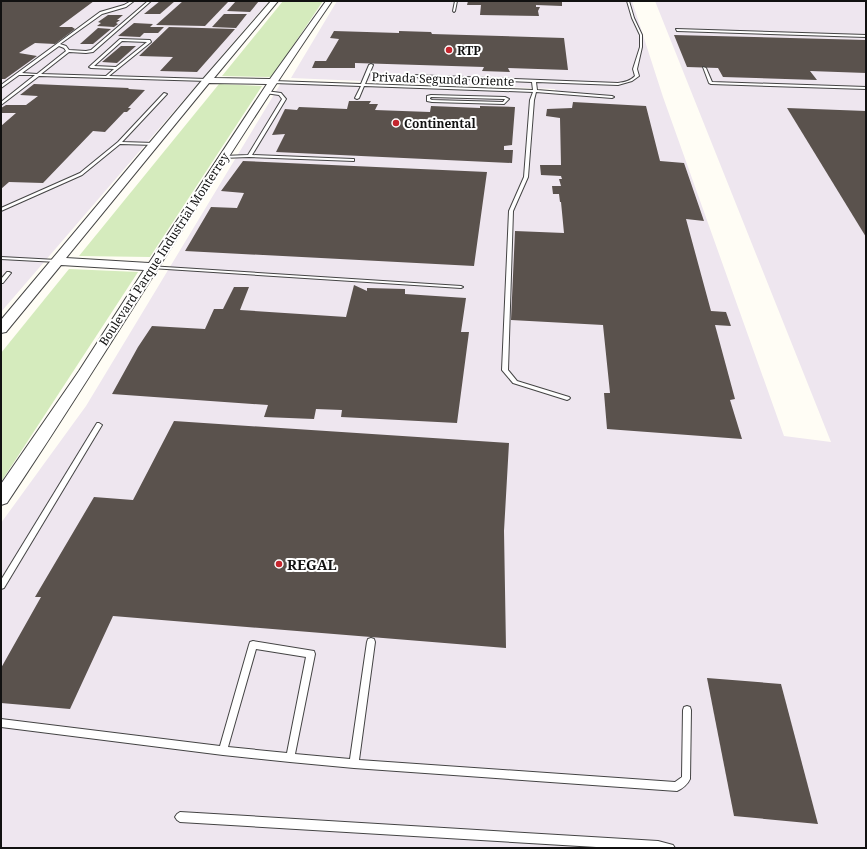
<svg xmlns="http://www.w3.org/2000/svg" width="867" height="849" viewBox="0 0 867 849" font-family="'Noto Serif',serif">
<rect width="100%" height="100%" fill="#fffdf5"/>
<!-- industrial -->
<g fill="#eee6ef">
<path d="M1,1H269L1,312Z"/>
<path d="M337,1H632L663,97L784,436L831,442L655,1H866V848H1V523L86,406L281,83L556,93L555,89L291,78Z"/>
</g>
<!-- green -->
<g fill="#d5ebbd">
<path d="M283,1H323L272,77L222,76Z"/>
<path d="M219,84L262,86L150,257L79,256Z"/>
<path d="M69,269L138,272L1,482V353Z"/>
</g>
<!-- building -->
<g fill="#5a524d">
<path d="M1,1H94L59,27H72L75,29L55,44L35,43L19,53L37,56L5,79H1Z"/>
<path d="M160,1H175L160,14H144Z"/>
<path d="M183,1H229L205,26L156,25Z"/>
<path d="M236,1H259L250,12L227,11Z"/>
<path d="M468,1H562V6L536,5V7H540L538,11L539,16L480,15L481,5H467Z"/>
<path d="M224,14H247L236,28L212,27Z"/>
<path d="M108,15H123L117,20H120L116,23L118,24L114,27L97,26L101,23L98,22Z"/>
<path d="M134,23L153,24L150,27H164L158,33H144L140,37L118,36Z"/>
<path d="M169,27L235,29L197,72L160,71L173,57L139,56Z"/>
<path d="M98,28L111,29L93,44H80Z"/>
<path d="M334,31L399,33V31L431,32L432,34L564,38L568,70L508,68L510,72L482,71L484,67L355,63V68H312L315,61H326L339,39L330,38Z"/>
<path d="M674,35L866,40V73L810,71L817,80L723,77L718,68L687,67Z"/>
<path d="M121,46H136L117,63L102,62Z"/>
<path d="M34,84L129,88L128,89L145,90L128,108H131L127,112H124L105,132L93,131L43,183L9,182L1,189V126L16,113H1V108L6,105H26L38,96L20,95Z"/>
<path d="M349,101H371L369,104H378L375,110L430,112L431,106L480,108V106L515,107L512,145L504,146V150H513L512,163L276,152L285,134L272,135L285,109L297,110L299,107L347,109Z"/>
<path d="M573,102L646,106L660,161L684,163L704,221L686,219L711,311L726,312L731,326L715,325L735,399L730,400L742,439L607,429L604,393H610L603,325L511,320L515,231L564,233L561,202H560L559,194H553L552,186H561L559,179H562L561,176L541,175L540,165H561L560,118L546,116L547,109L572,108Z"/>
<path d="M787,108L866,111V237Z"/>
<path d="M243,161L487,172L474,266L185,251L211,207L237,208L244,193L221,191Z"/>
<path d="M354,285L367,291V288L405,289V294L466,298L461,332H469L457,423L341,417L342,410L316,409L314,419L264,417L268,405L112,394L138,347L152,326L205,329L214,309H223L234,287H249L240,310L346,317Z"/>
<path d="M174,421L509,443L504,531L506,648L113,616L70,709L1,703V668L41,597H35L94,497L133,500Z"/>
<path d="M707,678L781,684L818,824L734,816Z"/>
</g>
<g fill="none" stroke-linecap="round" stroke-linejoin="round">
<defs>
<g id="service">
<path d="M131,1H134L126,7L102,14L60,44L66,46L69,50L86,51L91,50L148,1H151L93,52L86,53L69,52L41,74L106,76L114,69L91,68L89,67L120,39L150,40L151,42L109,76L207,79L209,80L208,81L39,76L1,105V102L35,75H19L1,88V85L100,12L124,5ZM122,41L147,42L116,67L94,66ZM59,46L64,48L66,51L37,74L22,73Z"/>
<path d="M455,1H457L455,11L454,12L453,11Z"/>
<path d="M627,1H629L634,18L642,35V47L637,69L639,76L632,81L618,85L536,82L537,90L612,96L614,97L612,98L536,92L534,100L528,177L513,211L508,370L517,381L569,397L570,398L569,399L567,400L513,383L502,370L509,211L524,177L530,100L533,92L364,86L359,98L357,99L355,98L361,86L273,83L271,82L273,81L361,84L369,65L371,64L373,65L365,84L533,90L532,82L412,77L411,76L413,75L618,83C625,82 630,81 635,76L633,69L640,47V35L632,18Z"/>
<path d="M676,29L866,35V37L677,31Z"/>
<path d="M703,67L706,68L712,82L866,87V89L711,84L709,83Z"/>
<path d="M266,91L281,93L286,99L252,155L353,159H354V161L249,157L222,158L221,157L223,156L248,155L282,99L279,95L265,93L264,92Z"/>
<path d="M164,93L167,94L122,142L154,143L156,144L155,145L120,144L82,175L1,211V208L80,173L118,142Z"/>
<path d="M431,95L505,97L509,99L504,104L432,102L427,101V96ZM431,97L504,99H505L503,102L432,100L430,99V98Z"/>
<path d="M1,257L57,260L59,261L57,262L1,259Z"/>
<path d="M149,266L461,286L463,287L461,288L151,268L149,267Z"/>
<path d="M7,272H9L11,273L3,283H1V279Z"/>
<path d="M97,423H99L102,425L4,588L1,589V580Z"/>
<path d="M371,638L374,639L375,642L359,760L675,782L682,777L683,710L684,707L687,706L690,707L691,710L690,779C688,784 682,789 677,791L354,768L290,762L223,755L1,727V719L220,746L249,645L250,642L253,641L314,651L315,654L295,754L350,759L367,642L368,639ZM256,649L306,657L287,753L228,747Z"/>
<path d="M180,812L658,841L673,845L675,848H613L180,822L177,820L175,817L177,814Z"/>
</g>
<path id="tertiary" d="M271,1H278L214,78L270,79L326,1H332C219,165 118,337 7,503L1,505V484L79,371L144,270L61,265L6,332L1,333V320L204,78ZM209,83L267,84L149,263L66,258Z"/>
</defs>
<!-- service casing -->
<use href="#service" stroke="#444" stroke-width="2"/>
<!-- tertiary casing -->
<use href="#tertiary" stroke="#444" stroke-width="2"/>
<!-- service -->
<use href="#service" fill="#fff" fill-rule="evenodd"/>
<!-- tertiary -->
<use href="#tertiary" fill="#fff" fill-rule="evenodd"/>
</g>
<!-- markers -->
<g fill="#c4262e" stroke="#fff" stroke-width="1.5">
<circle cx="449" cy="50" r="4"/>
<circle cx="396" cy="123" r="4"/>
<circle cx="279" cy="564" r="4"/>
</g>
<g text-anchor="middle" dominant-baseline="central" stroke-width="4" stroke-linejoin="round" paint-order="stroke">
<!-- far-poi labels -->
<g font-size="12" font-weight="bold" fill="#111" stroke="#fff" text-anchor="start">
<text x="457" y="50">RTP</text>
<text x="404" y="123">Continental</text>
</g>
<!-- far-street labels -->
<g font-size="12" fill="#111" stroke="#fff">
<text transform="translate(443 79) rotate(2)">Privada Segunda Oriente</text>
<text transform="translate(164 249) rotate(-57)">Boulevard Parque Industrial Monterrey</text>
</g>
<!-- poi labels -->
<g font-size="14" font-weight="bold" fill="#111" stroke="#fff" text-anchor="start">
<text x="287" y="564">REGAL</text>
</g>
</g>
<!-- border -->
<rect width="867" height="849" fill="none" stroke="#111111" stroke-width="4"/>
</svg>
